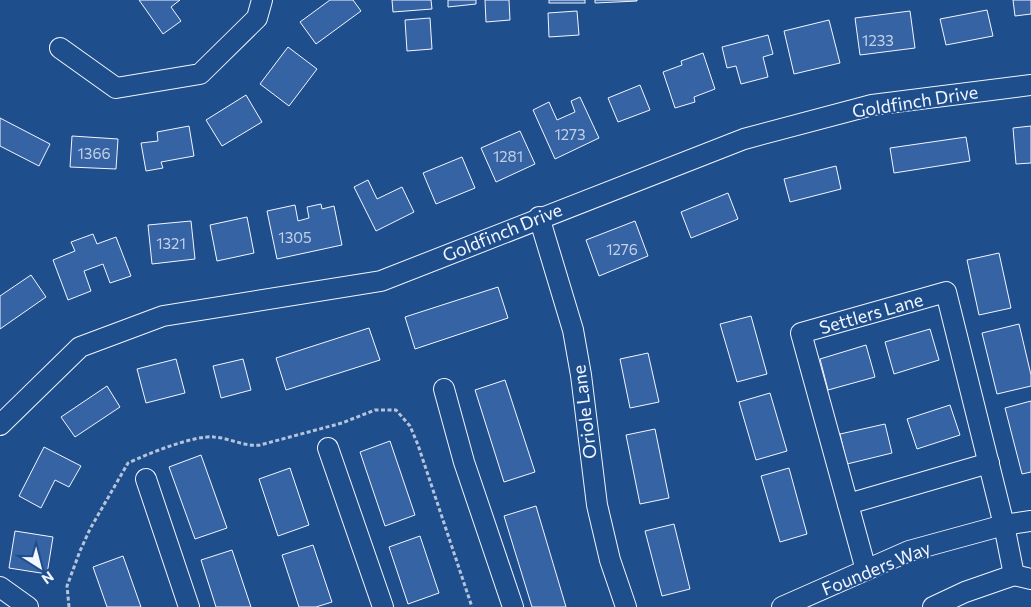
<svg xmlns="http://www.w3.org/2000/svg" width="1031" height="607" viewBox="0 0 1031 607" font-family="Commissioner,sans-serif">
<rect width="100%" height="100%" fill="#1f4e8c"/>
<!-- building -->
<g fill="#3563a3" stroke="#f2f6ff">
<path d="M139,0H180L171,7L181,21L163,34Z"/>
<path d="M330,0H353L361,11L316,44L300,22Z"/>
<path d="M392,0H431L432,9L393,12Z"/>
<path d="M448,0H476V4L448,7Z"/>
<path d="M485,0H509L510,20L486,22Z"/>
<rect x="549" y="0" width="36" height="3"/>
<path d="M595,0H637V1L595,3Z"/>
<path d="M1013,0H1031V14L1015,16Z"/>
<path d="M987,10L993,36L946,45L940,19Z"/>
<path d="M577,11L579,35L549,37L548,13Z"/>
<path d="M910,11L915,48L860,55L855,18Z"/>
<path d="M430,18L432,49L407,51L405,20Z"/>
<path d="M829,20L840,63L794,74L784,31Z"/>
<path d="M768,35L773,54L763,57L768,77L741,84L736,66L727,68L722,47Z"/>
<path d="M288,47L317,69L289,106L260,84Z"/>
<path d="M703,53L715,89L694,97L695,102L675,108L663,72L682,65L681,61Z"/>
<path d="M640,85L650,110L618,122L608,98Z"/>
<path d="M246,95L262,122L222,146L206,120Z"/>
<path d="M580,97L599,138L555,159L533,110L549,102L557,120L575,112L571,101Z"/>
<path d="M0,118L50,144L39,166L0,146Z"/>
<path d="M189,126L194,156L161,162L163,168L146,171L141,143L158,141L157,132Z"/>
<path d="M1031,126V163L1016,164L1013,128Z"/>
<path d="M520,131L535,164L496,182L481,148Z"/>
<path d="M72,136L118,139L116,169L70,167Z"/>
<path d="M966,137L970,161L894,173L890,148Z"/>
<path d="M462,157L475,188L436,204L423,173Z"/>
<path d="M836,166L841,189L790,202L784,179Z"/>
<path d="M368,180L377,199L402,187L414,212L376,231L354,187Z"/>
<path d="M728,193L738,219L691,238L681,212Z"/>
<path d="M321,204L322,209L334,206L342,245L277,259L267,211L295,205L298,221L309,218L307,207Z"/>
<path d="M247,217L254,253L217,261L210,225Z"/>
<path d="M191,221L195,259L152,264L148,225Z"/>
<path d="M635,221L648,256L599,276L586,240Z"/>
<path d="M93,234L97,244L116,237L131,276L110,283L103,264L84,271L91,291L68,300L53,260L75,251L71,242Z"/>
<path d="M999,253L1011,308L979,315L967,260Z"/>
<path d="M31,275L46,297L0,329V296Z"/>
<path d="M498,287L508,318L415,349L405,317Z"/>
<path d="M751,316L767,374L737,382L720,324Z"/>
<path d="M1019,324L1031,375V386L997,394L982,333Z"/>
<path d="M369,328L380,360L286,390L276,358Z"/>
<path d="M930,329L939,360L894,374L885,342Z"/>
<path d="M866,345L875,377L828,390L820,359Z"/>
<path d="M648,353L659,402L630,408L620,359Z"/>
<path d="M176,359L185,393L146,403L137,369Z"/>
<path d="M243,359L251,390L221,398L213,366Z"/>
<path d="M505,380L535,472L504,482L475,390Z"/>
<path d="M107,386L120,407L75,437L61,417Z"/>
<path d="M770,393L787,451L756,460L739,402Z"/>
<path d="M1031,401V472L1022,474L1005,408Z"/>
<path d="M950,405L960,435L917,449L907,419Z"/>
<path d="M885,424L892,453L847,464L840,434Z"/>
<path d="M655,429L669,498L640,504L626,435Z"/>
<path d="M390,441L415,515L385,526L360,452Z"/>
<path d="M44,447L81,466L69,487L55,480L41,508L19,496Z"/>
<path d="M201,455L227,528L195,539L169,467Z"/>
<path d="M290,468L309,525L278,536L259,479Z"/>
<path d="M789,468L807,534L780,542L761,476Z"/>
<path d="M536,506L566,607H532L504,516Z"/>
<path d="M674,524L690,589L662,596L645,531Z"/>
<path d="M15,531L53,537L47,574L9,568Z"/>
<path d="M420,536L439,593L408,604L389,547Z"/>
<path d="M313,545L332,602L316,607H299L282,555Z"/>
<path d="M232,550L251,607H216L201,560Z"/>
<path d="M123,556L141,607H107L93,567Z"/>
</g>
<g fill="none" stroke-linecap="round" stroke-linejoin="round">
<defs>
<g id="minor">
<path d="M60,48L116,88L200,74L257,18L262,0"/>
<path d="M539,217L573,330L581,375L597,505L610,560L626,607"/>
<path d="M444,389L464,462L513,607"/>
<path d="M0,425L80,347L163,316L381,281L744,139L872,105L1031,85"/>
<path d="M328,448L383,607"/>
<path d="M146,479L189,607"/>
<path d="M848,504L989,463"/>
<path d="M866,570L801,333L946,292L1004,525L1014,575L1031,579"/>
<path d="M0,587L28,607"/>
<path d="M782,607L909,551L1004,525L1031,521"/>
<path d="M933,607L965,592L1014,575"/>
</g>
</defs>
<!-- minor casing -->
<use href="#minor" stroke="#f2f6ff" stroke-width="22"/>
<!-- path -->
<path stroke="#b3c4dc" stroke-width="3" stroke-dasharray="4 2.5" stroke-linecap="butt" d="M69,607L67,586L80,551L90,529L128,463C147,454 194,435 214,437C230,438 244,447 260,445L342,423L375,410H396L410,426L418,445L472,607"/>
<!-- minor -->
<use href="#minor" stroke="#1f4e8c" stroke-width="20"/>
</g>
<g text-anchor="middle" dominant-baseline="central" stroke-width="4" stroke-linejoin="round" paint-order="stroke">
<!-- number labels -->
<g font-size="15" fill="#c3d1e8">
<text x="878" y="40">1233</text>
<text x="570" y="134">1273</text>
<text x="94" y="153">1366</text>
<text x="508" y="156">1281</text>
<text x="295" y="237">1305</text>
<text x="171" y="243">1321</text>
<text x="622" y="249">1276</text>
</g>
<!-- street labels -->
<g font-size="18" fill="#f2f6ff" stroke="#1f4e8c">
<text transform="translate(915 101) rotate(-9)">Goldfinch Drive</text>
<text transform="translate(502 232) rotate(-22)">Goldfinch Drive</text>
<text transform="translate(871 313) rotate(-16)">Settlers Lane</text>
<text transform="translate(584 412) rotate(-97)">Oriole Lane</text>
<text transform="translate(876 568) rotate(-22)">Founders Way</text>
</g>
</g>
<!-- north arrow -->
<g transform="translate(40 567) rotate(144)" stroke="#1f4e8c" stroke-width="4" paint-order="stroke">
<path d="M0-4L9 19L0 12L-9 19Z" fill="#f2f6ff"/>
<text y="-8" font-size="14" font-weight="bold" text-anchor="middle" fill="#f2f6ff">N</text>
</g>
</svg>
